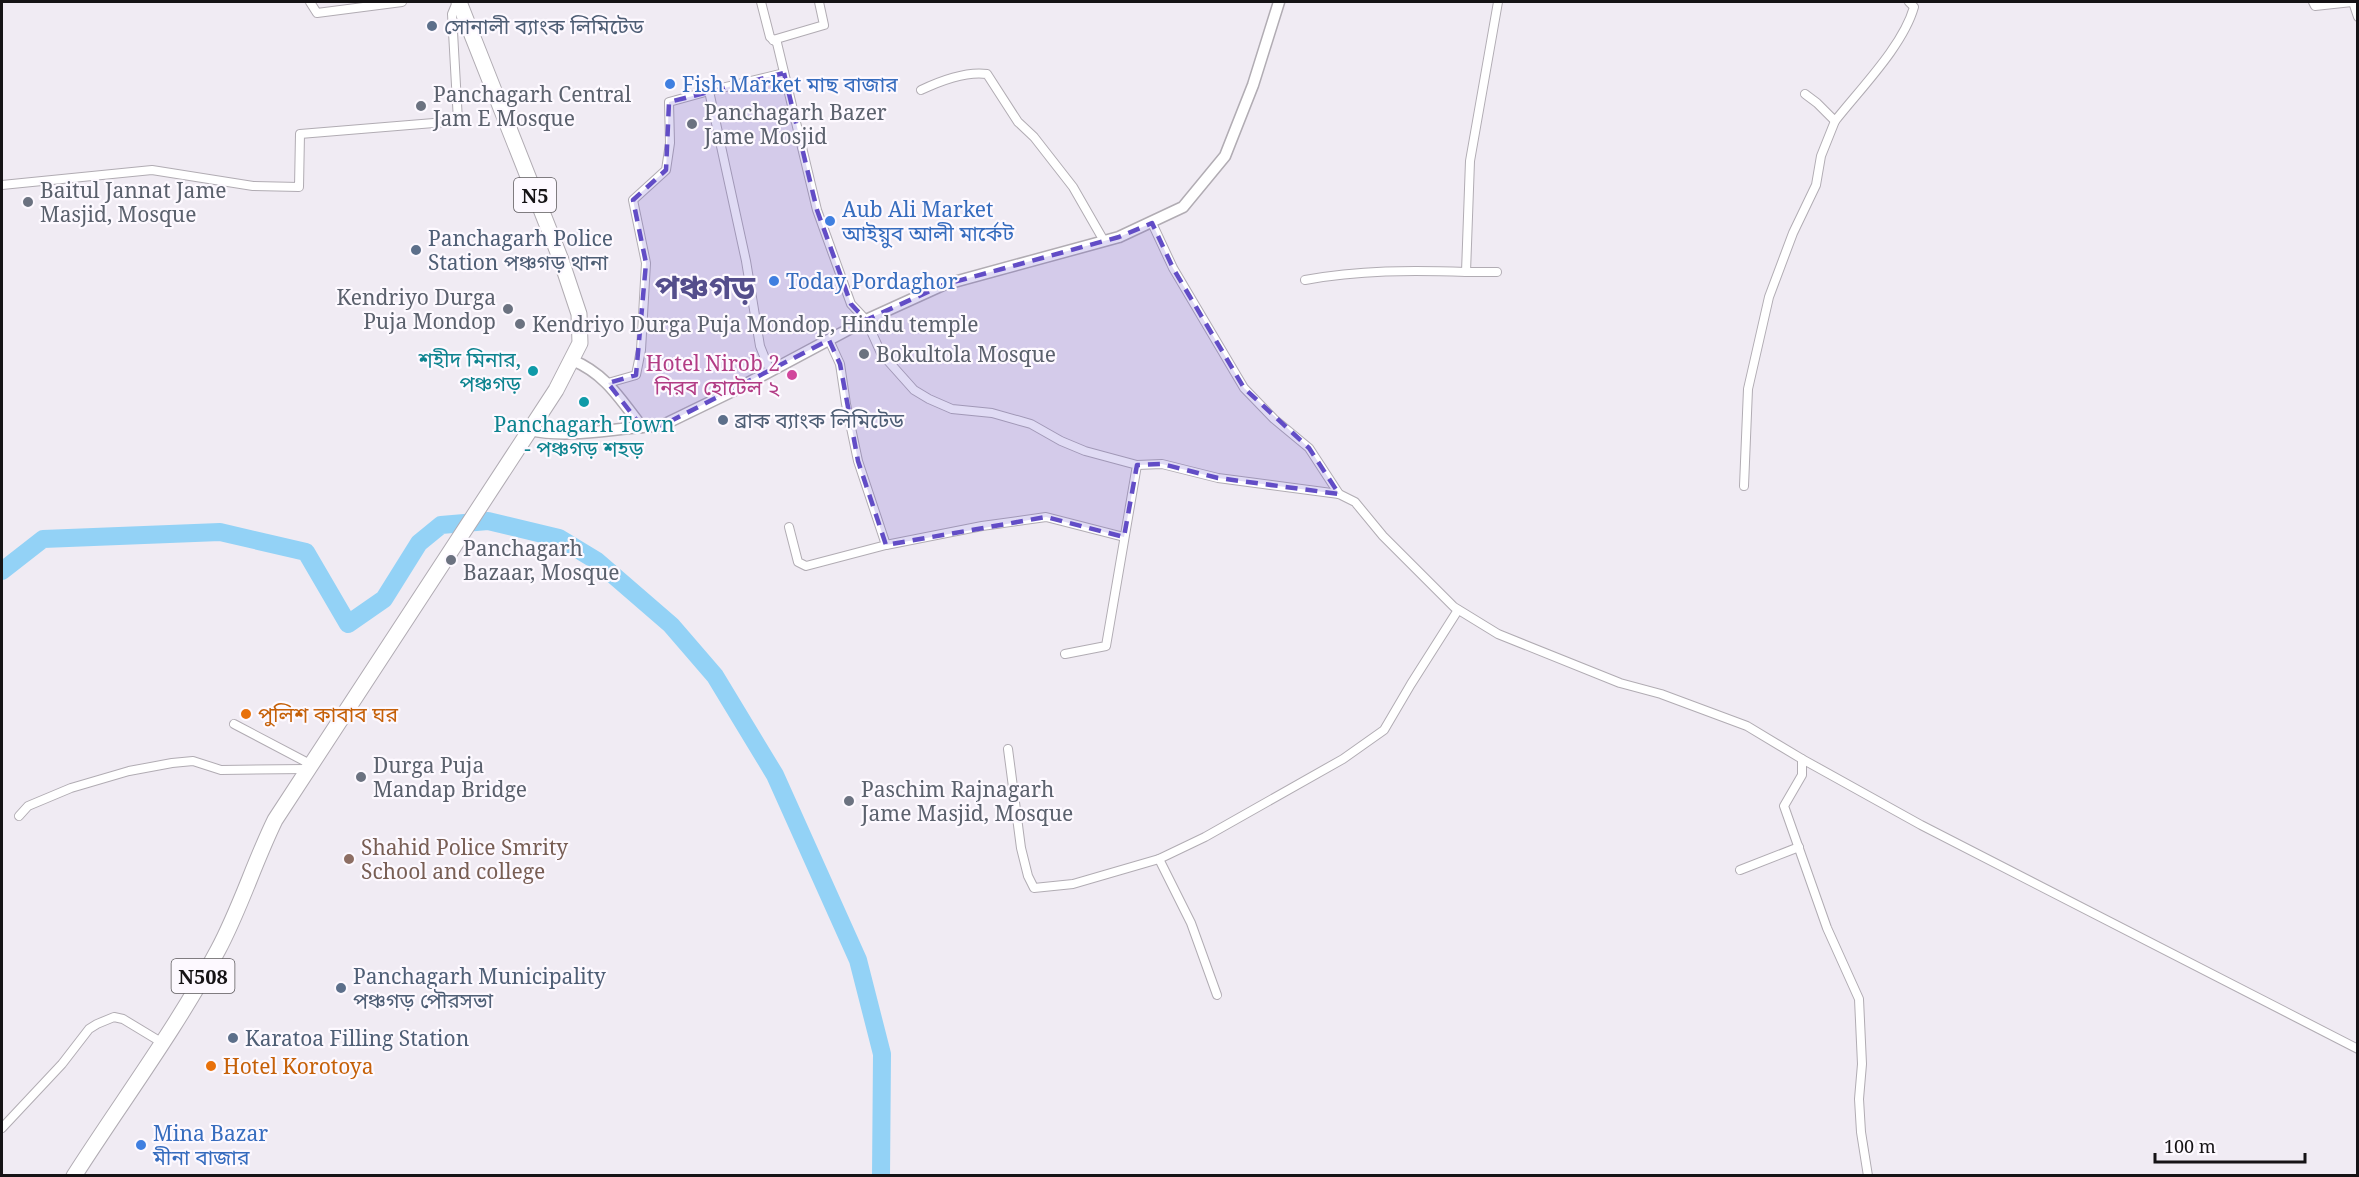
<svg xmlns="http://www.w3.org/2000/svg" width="2359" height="1177" viewBox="0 0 2359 1177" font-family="'Noto Serif','Noto Sans Bengali',serif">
<rect width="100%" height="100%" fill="#f0ebf3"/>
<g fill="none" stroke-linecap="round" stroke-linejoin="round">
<!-- river -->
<path stroke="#93d2f6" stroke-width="18" d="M2,571L43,539L220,532L306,552L348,624L384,599L419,543L441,525L488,521L559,538L597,561L671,625L715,676L775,775L858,960L882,1054L881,1176"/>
<defs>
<g id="street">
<path d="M310,2L317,13L402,2"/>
<path d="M761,2L770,37L777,43L817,210L851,304L866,320L881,353L914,390L929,399L952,409L992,413L1031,424L1061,441L1085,451L1137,465L1106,646L1065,654"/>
<path d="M2313,2L2315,6L2352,2"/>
<path d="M2353,2L2358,17"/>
<path d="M773,40L824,25L819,2"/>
<path d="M921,90C940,81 966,71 987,74L1018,122L1034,137L1073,187L1104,241"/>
<path d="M1805,94L1817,103L1835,121C1860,89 1903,46 1914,7L1909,2"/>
<path d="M2,185L152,170L253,186L299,187L300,134L458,121L452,14L457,2"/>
<path d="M1152,223L1173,268L1244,388L1274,419L1309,448L1339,494"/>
<path d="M1497,272H1466L1470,161L1498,2"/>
<path d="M1305,280C1359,270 1412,270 1466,272"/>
<path d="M829,340L840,364L846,404L858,461L886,545L982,526L1046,517L1124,537"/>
<path d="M770,371L760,346L746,261L709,91L784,73"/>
<path d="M608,383L636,375L641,350L646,263L633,200L666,170L670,143L669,102L709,91"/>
<path d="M1137,465L1162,464L1218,478L1339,494L1355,502L1383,536L1454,607L1498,634L1620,683L1661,694L1747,726L1802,759V775L1784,806L1827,928L1859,999L1862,1064L1859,1099L1861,1132L1868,1176"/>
<path d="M1744,486L1748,389L1769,297L1793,233L1816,185L1821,156L1835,121"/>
<path d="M789,527L798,562L806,566L886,545"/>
<path d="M234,724L310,764"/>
<path d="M1008,749L1021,848L1028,876L1034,888L1073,884L1159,859L1205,837L1343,759L1384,730L1411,684L1458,610"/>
<path d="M1802,759L1921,825L2358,1049"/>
<path d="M19,816L28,806L71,788L129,771L172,763L193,761L221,770L307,769"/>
<path d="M1159,859L1191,923L1217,995"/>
<path d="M1740,870L1799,847"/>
<path d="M2,1128L62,1064L89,1029L97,1024L114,1017L123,1019L161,1042"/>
</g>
<g id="secondary">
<path d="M572,360C606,374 620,399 642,427L663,425L733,391L866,320L943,285L1119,237L1183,207L1225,156L1253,85L1279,2"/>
<path d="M529,430C567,438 604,430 642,427"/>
</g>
<path id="highway" d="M74,1176C122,1101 176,1029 218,950C240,909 254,863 275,820L556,390L580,343L579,314L561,260L459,2"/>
</defs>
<!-- street casing -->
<use href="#street" stroke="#b1acb3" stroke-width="10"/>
<!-- secondary casing -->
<use href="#secondary" stroke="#b1acb3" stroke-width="13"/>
<!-- highway casing -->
<use href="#highway" stroke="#b1acb3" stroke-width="17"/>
<!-- street -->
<use href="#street" stroke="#fff" stroke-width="8"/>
<!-- secondary -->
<use href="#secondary" stroke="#fff" stroke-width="10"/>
<!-- highway -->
<use href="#highway" stroke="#fff" stroke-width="15"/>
</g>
<!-- marked area -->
<path fill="#624dc6" fill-opacity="0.2" stroke="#624dc6" stroke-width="4.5" stroke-dasharray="12 8" stroke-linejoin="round" d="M784,73L817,210L851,304L866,320L943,285L1119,237L1152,223L1173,268L1244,388L1309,448L1339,494L1218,478L1162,464L1137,465L1124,537L1046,517L886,545L858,461L840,364L829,340L663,425L642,427L608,383L636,375L646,263L633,200L666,170L669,102Z"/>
<!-- markers -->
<g fill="#5c6f8a" stroke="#fdf9ff" stroke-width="2">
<circle cx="432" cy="26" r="6"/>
<circle cx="416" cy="250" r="6"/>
<circle cx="723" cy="420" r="6"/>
<circle cx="341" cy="988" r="6"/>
<circle cx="233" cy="1038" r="6"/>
</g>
<g fill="#3f7fe0" stroke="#fdf9ff" stroke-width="2">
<circle cx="670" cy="84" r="6"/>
<circle cx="830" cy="221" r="6"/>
<circle cx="774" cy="281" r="6"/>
<circle cx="141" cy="1145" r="6"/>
</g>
<g fill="#6b7280" stroke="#fdf9ff" stroke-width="2">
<circle cx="421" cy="106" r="6"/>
<circle cx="692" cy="124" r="6"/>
<circle cx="28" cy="202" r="6"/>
<circle cx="508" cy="309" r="6"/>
<circle cx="520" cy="324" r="6"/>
<circle cx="864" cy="354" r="6"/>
<circle cx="451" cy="560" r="6"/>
<circle cx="361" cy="777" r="6"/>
<circle cx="849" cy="801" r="6"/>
</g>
<g fill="#0f9aa8" stroke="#fdf9ff" stroke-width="2">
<circle cx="533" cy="371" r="6"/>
<circle cx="584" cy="402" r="6"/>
</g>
<circle fill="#d1479c" stroke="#fdf9ff" stroke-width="2" cx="792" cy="375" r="6"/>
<g fill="#e8710a" stroke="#fdf9ff" stroke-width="2">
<circle cx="246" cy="714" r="6"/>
<circle cx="211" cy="1066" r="6"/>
</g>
<circle fill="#8d6e63" stroke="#fdf9ff" stroke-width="2" cx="349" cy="859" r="6"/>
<g text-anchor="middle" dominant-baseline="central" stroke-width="4.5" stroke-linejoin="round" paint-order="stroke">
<!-- shield labels -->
<g fill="#fdf9ff" stroke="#5b585b" stroke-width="1.5">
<rect x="514" y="178" width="42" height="34" rx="4.5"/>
<rect x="171.5" y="959" width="63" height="34" rx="4.5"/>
</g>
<g font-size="20" font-weight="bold" fill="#151315">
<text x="535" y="195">N5</text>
<text x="203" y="976">N508</text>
</g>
<!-- service labels -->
<g font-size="21" fill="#4e5e75" stroke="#fdf9ff" text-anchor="start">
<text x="444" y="26">সোনালী ব্যাংক লিমিটেড</text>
<text x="428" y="238">Panchagarh Police<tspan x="428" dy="24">Station পঞ্চগড় থানা</tspan></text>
<text x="735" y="420">ব্রাক ব্যাংক লিমিটেড</text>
<text x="353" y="976">Panchagarh Municipality<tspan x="353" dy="24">পঞ্চগড় পৌরসভা</tspan></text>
<text x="245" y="1038">Karatoa Filling Station</text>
</g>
<!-- shop labels -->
<g font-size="21" fill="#366cbe" stroke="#fdf9ff" text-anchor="start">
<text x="682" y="84">Fish Market মাছ বাজার</text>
<text x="842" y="209">Aub Ali Market<tspan x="842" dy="24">আইয়ুব আলী মার্কেট</tspan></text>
<text x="786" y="281">Today Pordaghor</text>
<text x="153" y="1133">Mina Bazar<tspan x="153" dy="24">মীনা বাজার</tspan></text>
</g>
<!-- worship labels -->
<g font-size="21" fill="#5b616d" stroke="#fdf9ff" text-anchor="start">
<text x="433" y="94">Panchagarh Central<tspan x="433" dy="24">Jam E Mosque</tspan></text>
<text x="704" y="112">Panchagarh Bazer<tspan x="704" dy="24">Jame Mosjid</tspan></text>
<text x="40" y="190">Baitul Jannat Jame<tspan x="40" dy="24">Masjid, Mosque</tspan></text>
<text x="496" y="297" text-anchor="end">Kendriyo Durga<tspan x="496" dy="24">Puja Mondop</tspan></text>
<text x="532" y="324">Kendriyo Durga Puja Mondop, Hindu temple</text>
<text x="876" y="354">Bokultola Mosque</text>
<text x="463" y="548">Panchagarh<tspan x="463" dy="24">Bazaar, Mosque</tspan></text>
<text x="373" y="765">Durga Puja<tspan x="373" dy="24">Mandap Bridge</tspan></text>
<text x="861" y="789">Paschim Rajnagarh<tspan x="861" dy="24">Jame Masjid, Mosque</tspan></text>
</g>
<!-- culture labels -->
<g font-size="21" fill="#0d838f" stroke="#fdf9ff" text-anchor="end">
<text x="521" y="359">শহীদ মিনার,<tspan x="521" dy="24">পঞ্চগড়</tspan></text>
<text x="584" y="424" text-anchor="middle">Panchagarh Town<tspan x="584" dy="24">- পঞ্চগড় শহড়</tspan></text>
</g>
<!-- hotel labels -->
<g font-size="21" fill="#b23c85" stroke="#fdf9ff" text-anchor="end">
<text x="780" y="363">Hotel Nirob 2<tspan x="780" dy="24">নিরব হোটেল ২</tspan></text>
</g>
<!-- food labels -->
<g font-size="21" fill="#c56008" stroke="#fdf9ff" text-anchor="start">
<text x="258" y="714">পুলিশ কাবাব ঘর</text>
<text x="223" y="1066">Hotel Korotoya</text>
</g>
<!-- education labels -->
<g font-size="21" fill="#785e54" stroke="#fdf9ff" text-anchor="start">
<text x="361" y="847">Shahid Police Smrity<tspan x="361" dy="24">School and college</tspan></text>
</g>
<!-- town labels -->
<g font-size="33" font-weight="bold" fill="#544e8c" stroke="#fdf9ff">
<text x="705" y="286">পঞ্চগড়</text>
</g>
</g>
<!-- border -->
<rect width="2359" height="1177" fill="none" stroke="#151315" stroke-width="6"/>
<!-- scale -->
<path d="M2155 1153v9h150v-9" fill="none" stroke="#151315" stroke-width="3"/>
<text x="2164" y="1153" font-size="18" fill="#151315" stroke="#fdf9ff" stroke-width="4.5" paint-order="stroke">100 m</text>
</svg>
